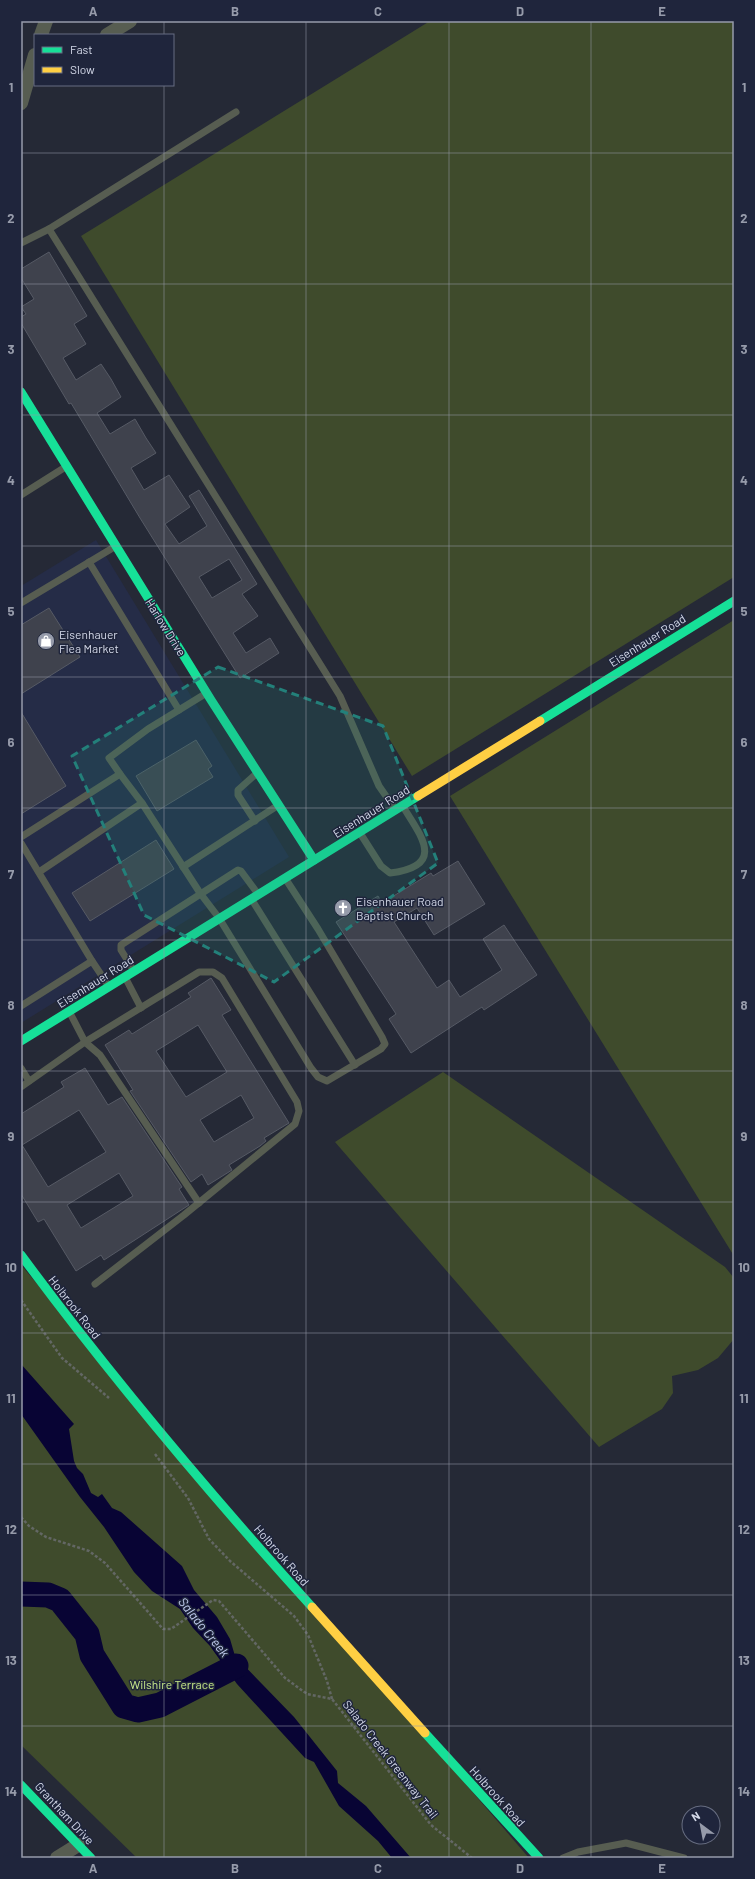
<svg xmlns="http://www.w3.org/2000/svg" width="755" height="1879" viewBox="0 0 755 1879" font-family="Barlow,sans-serif">
<rect width="100%" height="100%" fill="#252936"/>
<!-- built -->
<path fill="#252c47" d="M96,540L289,857L21,1023V586Z"/>
<!-- green -->
<g fill="#3f4b2c">
<path d="M430,21H734V577L412,776L81,236Z"/>
<path d="M734,620V1256L450,796Z"/>
<path d="M443,1072L725,1267L734,1278V1339L718,1358L698,1370L672,1376L673,1393L662,1409L599,1447L335,1142Z"/>
<path d="M21,1265L529,1858H137L21,1745Z"/>
</g>
<!-- water -->
<path fill="#080434" d="M21,1364L74,1424L69,1429L74,1461L77,1468L83,1474L91,1493L98,1497L102,1494L112,1508L121,1512L182,1566L194,1590L217,1617L230,1639L235,1656L294,1717L337,1771L338,1783L366,1806L411,1858H392L378,1841L339,1806L314,1762L305,1758L237,1684L210,1646L193,1628L180,1609L152,1591L134,1572L104,1527L80,1497L21,1414Z"/>
<g fill="none" stroke-linecap="round" stroke-linejoin="round">
<!-- river -->
<path stroke="#080434" stroke-width="25" d="M21,1594L48,1595L60,1600L87,1634L92,1655L124,1706L138,1710L160,1705L236,1666"/>
</g>
<!-- building -->
<g fill="#3f424d" stroke="#565a65" fill-rule="evenodd">
<path d="M49,252L87,316L74,324L86,344L63,358L76,380L101,364L111,379L121,397L97,413L110,434L135,419L146,438L156,453L131,468L144,490L169,475L190,507L165,524L179,544L207,526L189,496L199,490L257,584L242,594L258,616L233,633L246,653L270,638L279,653L240,678L140,518L71,403L69,404L21,323V317L26,314L21,307L34,299L21,278V269ZM229,559L242,580L212,598L199,577Z"/>
<path d="M49,608L80,657L21,694V625Z"/>
<path d="M21,712L66,786L21,814Z"/>
<path d="M196,740L212,766L208,769L213,777L157,811L136,776Z"/>
<path d="M156,840L174,869L90,921L72,893Z"/>
<path d="M458,861L485,904L434,935L417,908L394,922L437,988L449,980L460,997L502,970L483,939L504,925L537,975L484,1010L482,1007L411,1053L389,1019L396,1014L336,922L378,896L382,903L431,873L433,876Z"/>
<path d="M211,978L231,1010L222,1015L289,1123L264,1138L266,1141L260,1146L229,1165L232,1170L208,1185L202,1174L191,1182L130,1091L133,1090L105,1045L129,1030L132,1034L191,997L188,993ZM198,1025L227,1072L186,1097L156,1051ZM241,1095L254,1118L214,1142L200,1120Z"/>
<path d="M85,1068L108,1105L122,1097L182,1187L179,1189L189,1205L104,1260L101,1255L76,1271L44,1219L38,1222L21,1194V1114L64,1087L61,1082ZM79,1110L106,1152L48,1187L22,1145ZM119,1173L133,1196L81,1228L67,1205Z"/>
</g>
<g fill="none" stroke-linecap="round" stroke-linejoin="round">
<!-- path -->
<g stroke="#636764" stroke-width="2.5" stroke-dasharray="3 2" stroke-linecap="butt">
<path d="M21,1300L62,1358L109,1398"/>
<path d="M155,1454L188,1498L209,1539L230,1561L294,1616L308,1635L327,1681L332,1699"/>
<path d="M21,1517L29,1526L46,1537L89,1551L105,1563L163,1629H171L213,1600L219,1601L285,1678L307,1694L332,1699L431,1825L472,1858"/>
</g>
<!-- lane -->
<g stroke="#575d51" stroke-width="7">
<path d="M49,229L340,696L379,786L395,809"/>
<path d="M21,243L49,229L236,112"/>
<path d="M21,495L67,466"/>
<path d="M89,562L179,710"/>
<path d="M21,603L116,546"/>
<path d="M120,774L109,758L148,729L205,694"/>
<path d="M255,821L238,795V790L257,773"/>
<path d="M360,833L381,866L390,873C447,866 421,836 402,805"/>
<path d="M21,837L120,774L142,803"/>
<path d="M21,843L92,961"/>
<path d="M183,867L277,806"/>
<path d="M39,872L142,803L200,893L219,918L311,1068L318,1077L327,1081L381,1049L385,1044L382,1037L318,929L285,878"/>
<path d="M252,900L355,1065"/>
<path d="M134,971L121,950V945L238,870L241,871L258,894"/>
<path d="M125,977L141,1008"/>
<path d="M21,1006L92,961L108,985"/>
<path d="M70,1013L85,1042L100,1055L199,1203"/>
<path d="M21,1068L29,1081"/>
<path d="M21,1087L85,1042L199,972H213L222,978L297,1102L299,1111L295,1124L184,1215L95,1284"/>
<path d="M563,1858L578,1852L626,1843L684,1858"/>
</g>
<!-- street -->
<g stroke="#575d51" stroke-width="14">
<path d="M41,35L46,21"/>
<path d="M107,35L130,21"/>
<path d="M21,103L35,55"/>
<path d="M57,1858L78,1845"/>
</g>
<!-- fast -->
<g stroke="#16e098" stroke-width="9">
<path d="M21,392L211,700L314,860"/>
<path d="M540,721L734,601"/>
<path d="M21,1041L418,796"/>
<path d="M21,1255C112,1378 210,1494 312,1607"/>
<path d="M425,1733L539,1858"/>
<path d="M21,1785L91,1858"/>
</g>
<!-- slow -->
<g stroke="#ffcf43" stroke-width="9">
<path d="M418,796L540,721"/>
<path d="M312,1607L425,1733"/>
</g>
</g>
<!-- marked area -->
<path fill="#23807a" fill-opacity="0.2" stroke="#23807a" stroke-width="3" stroke-dasharray="8 5" stroke-linejoin="round" d="M218,667L383,726L438,863L274,982L144,915L72,756Z"/>
<!-- grid -->
<path fill="none" stroke="#969baa" stroke-width="1" stroke-opacity="0.55" d="M164,21V35M306,21V1858M449,21V1858M591,21V1858M164,85V1858M21,153H734M21,284H734M21,415H734M21,546H734M21,677H734M21,808H734M21,940H734M21,1071H734M21,1202H734M21,1333H734M21,1464H734M21,1595H734M21,1726H734"/>
<!-- icons -->
<defs>
<symbol id="shop-disc" viewBox="-11 -11 22 22"><circle r="9.5" fill="#969baa" stroke="#1f253c"/><path d="M-5-2.5h2.3a2.7 3.5 0 0 1 5.4 0H5L5.5 6h-11ZM-1.5-2.5h3a1.5 2.3 0 0 0-3 0Z" fill="#fff"/></symbol>
<symbol id="church-disc" viewBox="-11 -11 22 22"><circle r="9.5" fill="#969baa" stroke="#1f253c"/><path d="M-1.2-6h2.4v3.5h3.3v2.4h-3.3V6h-2.4V-.1h-3.3v-2.4h3.3Z" fill="#fff"/></symbol>
</defs>
<g fill-rule="evenodd">
<use href="#shop-disc" x="36" y="631" width="20" height="20"/>
<use href="#church-disc" x="333" y="898" width="20" height="20"/>
</g>
<g text-anchor="middle" dominant-baseline="central" stroke-width="3" stroke-linejoin="round" paint-order="stroke">
<!-- street labels -->
<g font-size="12" fill="#d3d8e8" stroke="#1f253c">
<text transform="translate(166 627) rotate(58)">Harlow Drive</text>
<text transform="translate(647 640) rotate(-32)">Eisenhauer Road</text>
<text transform="translate(371 811) rotate(-32)">Eisenhauer Road</text>
<text transform="translate(95 981) rotate(-32)">Eisenhauer Road</text>
<text transform="translate(75 1307) rotate(52)">Holbrook Road</text>
<text transform="translate(282 1555) rotate(49)">Holbrook Road</text>
<text transform="translate(391 1759) rotate(52)">Salado Creek Greenway Trail</text>
<text transform="translate(498 1796) rotate(48)">Holbrook Road</text>
<text transform="translate(65 1813) rotate(47)">Grantham Drive</text>
</g>
<!-- poi labels -->
<g font-size="12" fill="#d3d8e8" stroke="#1f253c" text-anchor="start">
<text x="59" y="634">Eisenhauer<tspan x="59" dy="14">Flea Market</tspan></text>
<text x="356" y="901">Eisenhauer Road<tspan x="356" dy="14">Baptist Church</tspan></text>
</g>
<!-- park labels -->
<g font-size="12" fill="#c8ea89" stroke="#1f253c">
<text x="172" y="1684">Wilshire Terrace</text>
</g>
<!-- water labels -->
<g font-size="13" font-style="italic" fill="#c1ccef" stroke="#1f253c">
<text transform="translate(204 1627) rotate(51)">Salado Creek</text>
</g>
</g>
<!-- border -->
<rect width="755" height="1879" fill="none" stroke="#1f253c" stroke-width="44"/>
<!-- legend -->
<rect x="34" y="34" width="140" height="52" fill="#1f253c" stroke="#676d81"/>
<rect x="42" y="47" width="20" height="6" fill="#16e098" stroke="#676d81"/>
<text x="70" y="54" font-size="12" fill="#d3d8e8">Fast</text>
<rect x="42" y="67" width="20" height="6" fill="#ffcf43" stroke="#676d81"/>
<text x="70" y="74" font-size="12" fill="#d3d8e8">Slow</text>
<!-- north arrow -->
<g transform="translate(701 1825) rotate(328)"><circle r="19" fill="#1f253c" stroke="#676d81"/>
<path d="M0-3L7 15L0 10L-7 15Z" fill="#969baa"/>
<text y="-6" font-size="11" font-weight="bold" text-anchor="middle" fill="#d3d8e8">N</text>
</g>
<rect x="22" y="22" width="711" height="1835" fill="none" stroke="#969baa" stroke-width="1.5"/>
<g font-size="13" text-anchor="middle" font-weight="bold" fill="#969baa">
<text x="93" y="16">A</text>
<text x="235" y="16">B</text>
<text x="378" y="16">C</text>
<text x="520" y="16">D</text>
<text x="662" y="16">E</text>
<text x="11" y="92">1</text>
<text x="744" y="92">1</text>
<text x="11" y="223">2</text>
<text x="744" y="223">2</text>
<text x="11" y="354">3</text>
<text x="744" y="354">3</text>
<text x="11" y="485">4</text>
<text x="744" y="485">4</text>
<text x="11" y="616">5</text>
<text x="744" y="616">5</text>
<text x="11" y="747">6</text>
<text x="744" y="747">6</text>
<text x="11" y="879">7</text>
<text x="744" y="879">7</text>
<text x="11" y="1010">8</text>
<text x="744" y="1010">8</text>
<text x="11" y="1141">9</text>
<text x="744" y="1141">9</text>
<text x="11" y="1272">10</text>
<text x="744" y="1272">10</text>
<text x="11" y="1403">11</text>
<text x="744" y="1403">11</text>
<text x="11" y="1534">12</text>
<text x="744" y="1534">12</text>
<text x="11" y="1665">13</text>
<text x="744" y="1665">13</text>
<text x="11" y="1796">14</text>
<text x="744" y="1796">14</text>
<text x="93" y="1873">A</text>
<text x="235" y="1873">B</text>
<text x="378" y="1873">C</text>
<text x="520" y="1873">D</text>
<text x="662" y="1873">E</text>
</g>
</svg>
